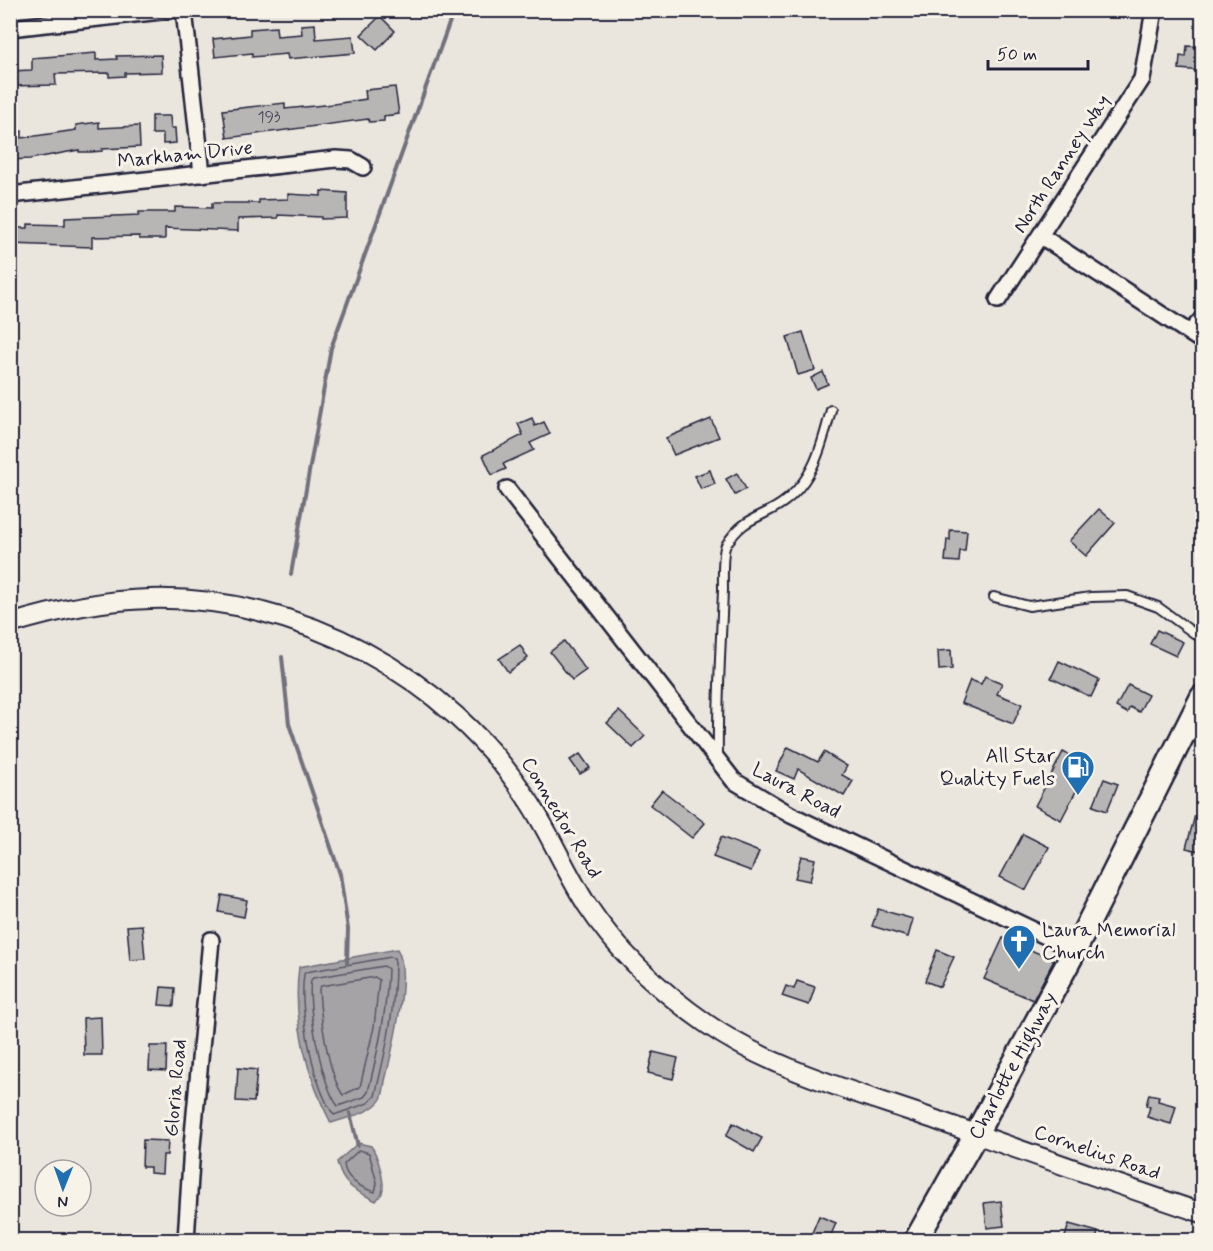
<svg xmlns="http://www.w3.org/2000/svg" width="1213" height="1251" viewBox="0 0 1213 1251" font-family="Mynerve,sans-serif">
<rect width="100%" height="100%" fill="#eae6de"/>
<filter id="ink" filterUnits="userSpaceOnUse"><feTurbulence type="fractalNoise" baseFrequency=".0167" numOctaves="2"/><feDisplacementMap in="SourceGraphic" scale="12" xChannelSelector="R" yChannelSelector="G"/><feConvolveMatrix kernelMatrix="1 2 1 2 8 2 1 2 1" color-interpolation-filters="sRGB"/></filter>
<g filter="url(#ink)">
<!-- water -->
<g fill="#a6a3a6" stroke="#716f7b" stroke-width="1.5">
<path d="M397,949C412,972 392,1050 386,1077C384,1083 384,1093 381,1099C373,1113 345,1118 331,1123C307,1077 292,1019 299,967Z"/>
<path d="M358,1143L371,1146C377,1153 386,1184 382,1193C381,1196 378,1198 376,1201C355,1190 343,1187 337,1162Z"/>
</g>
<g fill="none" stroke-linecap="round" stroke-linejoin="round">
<!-- shore -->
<g stroke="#575666" stroke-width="1.5">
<path d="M391,957L394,958L395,963C395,1011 386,1050 375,1096L368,1103L334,1115C313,1087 299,1009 304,974L306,972Z"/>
<path d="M384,966L388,969C387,1011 378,1050 368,1092L364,1097L338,1106C322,1086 307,1007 311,980L313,978Z"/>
<path d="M375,977L379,980L374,1027L360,1087L343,1095C328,1074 320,1015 319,989L321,986Z"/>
<path d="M359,1150L369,1153L377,1183L375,1192C361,1188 345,1179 344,1164Z"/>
</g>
<!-- stream -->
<g stroke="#716f7b" stroke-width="4">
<path d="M291,574L331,348L454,10"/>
<path d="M282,657L289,724L340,874L348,929L347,964"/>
<path d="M350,1113L358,1146"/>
</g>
</g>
<!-- building -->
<g fill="#b8b6b5" stroke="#22223b" stroke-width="1.5">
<path d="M380,16L395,31L377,50L361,35Z"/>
<path d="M315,24L316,39L353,36L355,53L288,59L287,54L252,57V53L215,57L213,39L250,35V29L276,27L277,36L302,34L301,25Z"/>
<path d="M1187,46L1203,47V71L1179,69L1180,56L1186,57Z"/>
<path d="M96,53V60L117,59L116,56L161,55L162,72L125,73V76L109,77V73L55,74L56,85L10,86V71L32,70V58Z"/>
<path d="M395,87L399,114L384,116V121L369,122L368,119L227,138L223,110L285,103V109L334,104L366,99L365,90Z"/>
<path d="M152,116H170L171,128H175L176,143L163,144V134H152Z"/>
<path d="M99,122V128L139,126L140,147L102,149V151L91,152H79V150L30,159L10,160V132L22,131V138L76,130V125Z"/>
<path d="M321,191L347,193V218L321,219V217L278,215V218L238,219V231L165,228V239H139V236L92,237V247L10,244V228H28V224L65,225V218L139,215V212H175V207L212,208V203H259V200L288,199V194L321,196Z"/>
<path d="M803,332L815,370L798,375L787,337Z"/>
<path d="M823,372L828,384L816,389L811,378Z"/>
<path d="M532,418L535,426L544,422L550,434L530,443L534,450L503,464L506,469L492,475L483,455L523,435L518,424Z"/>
<path d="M711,419L719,437L674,455L666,438Z"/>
<path d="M710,470L715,484L701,489L695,476Z"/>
<path d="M737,473L746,489L735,495L726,479Z"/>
<path d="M1099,509L1115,523L1086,556L1069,541Z"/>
<path d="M950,530L967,531L965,551H960L959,562L945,561L947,539L950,540Z"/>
<path d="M1157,630L1183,642L1176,656L1150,644Z"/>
<path d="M564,641L586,670L572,680L550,652Z"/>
<path d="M520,645L528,658L508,672L499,659Z"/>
<path d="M951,650L952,669L939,670L938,651Z"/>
<path d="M1059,661L1099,680L1091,697L1051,678Z"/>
<path d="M985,676L1002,683L997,694L1022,704L1013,724L961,703L970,680L981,684Z"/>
<path d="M1128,685L1148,695L1139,712L1130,707L1127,713L1116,707Z"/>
<path d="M619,711L645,736L633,748L607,723Z"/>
<path d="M788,747L818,762L824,752L847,766L842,775L853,781L844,796L798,769L794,779L776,771Z"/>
<path d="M1063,752L1089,766L1061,820L1035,806Z"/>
<path d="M580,754L590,768L580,774L570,760Z"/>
<path d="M1104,779L1118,784L1107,811L1093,806Z"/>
<path d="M662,790L705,823L692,838L650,805Z"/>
<path d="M1199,801H1203V852L1186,848Z"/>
<path d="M1023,834L1049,847L1026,890L1000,877Z"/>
<path d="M721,837L759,852L751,871L713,857Z"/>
<path d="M801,856L815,859L810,881L795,878Z"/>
<path d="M222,895L247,900L244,917L219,912Z"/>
<path d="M878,909L913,919L908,937L872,926Z"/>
<path d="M142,925L145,959L130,960L127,926Z"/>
<path d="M1003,938L1054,960L1033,1000L984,979Z"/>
<path d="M937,950L954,957L940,987L925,981Z"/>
<path d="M797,981L815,987L809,1005L782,996L786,986L794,989Z"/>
<path d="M161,987L175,988L174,1006L159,1005Z"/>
<path d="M101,1017L102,1055H84L83,1018Z"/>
<path d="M150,1046H167L166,1071L149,1070Z"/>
<path d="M653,1052L678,1058L673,1079L648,1073Z"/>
<path d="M238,1068L257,1070L254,1102L236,1101Z"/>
<path d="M1149,1094L1159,1096L1158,1101L1176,1106L1171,1124L1147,1117L1150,1107L1146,1106Z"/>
<path d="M733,1123L762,1138L754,1152L726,1136Z"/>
<path d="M143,1140L168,1141L167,1155H163L162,1174L150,1173V1167H142Z"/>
<path d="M1001,1201L1004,1226L987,1228L984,1203Z"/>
<path d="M819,1216L836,1223L829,1240H809Z"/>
<path d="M1069,1224L1098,1232L1096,1240H1064Z"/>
</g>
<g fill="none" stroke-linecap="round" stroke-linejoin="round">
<defs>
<g id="service">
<path d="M994,597L1029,606L1091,597L1127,596L1158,607L1202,639"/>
<path d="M718,756C717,700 721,645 723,590C723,580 722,552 726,545C744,517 757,520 781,504C813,482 822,446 831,410"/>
</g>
<g id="minor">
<path d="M184,10L202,174"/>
<path d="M10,28L170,10"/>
<path d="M10,195L336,159L351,160L363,167"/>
<path d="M1041,236L1202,341"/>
<path d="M998,300L1142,79L1154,10"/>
<path d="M1190,333L1202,319"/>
<path d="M507,489L734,781L791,815L1075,950"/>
<path d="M1184,732L1202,734"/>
<path d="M186,1240L192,1146L211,940"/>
</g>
<path id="tertiary" d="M10,624C56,610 102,600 150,599C297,595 448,676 528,800C550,833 565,871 587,905C618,952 661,992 707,1024C770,1068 849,1090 922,1115C1015,1148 1109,1182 1202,1213"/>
<path id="primary" d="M916,1240L976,1134L1075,950L1202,697"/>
</defs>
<!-- service casing -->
<use href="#service" stroke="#22223b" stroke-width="12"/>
<!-- minor casing -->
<use href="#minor" stroke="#22223b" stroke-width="20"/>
<!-- tertiary casing -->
<use href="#tertiary" stroke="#22223b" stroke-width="22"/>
<!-- primary casing -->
<use href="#primary" stroke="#22223b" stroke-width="27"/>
<!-- service -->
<use href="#service" stroke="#f7f3e8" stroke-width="8"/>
<!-- minor -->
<use href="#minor" stroke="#f7f3e8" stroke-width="15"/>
<!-- tertiary -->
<use href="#tertiary" stroke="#f7f3e8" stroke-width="18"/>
<!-- primary -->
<use href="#primary" stroke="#f7f3e8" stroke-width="22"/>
</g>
</g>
<!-- icons -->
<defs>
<symbol id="fuel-pin" viewBox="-11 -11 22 30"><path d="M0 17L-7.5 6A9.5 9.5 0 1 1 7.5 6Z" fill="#1f6fb2" stroke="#f7f3e8"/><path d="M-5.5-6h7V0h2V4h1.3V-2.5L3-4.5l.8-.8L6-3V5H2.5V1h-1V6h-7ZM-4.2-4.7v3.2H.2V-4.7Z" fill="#fff"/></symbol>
<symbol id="church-pin" viewBox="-11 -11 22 30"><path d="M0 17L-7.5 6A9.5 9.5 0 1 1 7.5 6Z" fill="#1f6fb2" stroke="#f7f3e8"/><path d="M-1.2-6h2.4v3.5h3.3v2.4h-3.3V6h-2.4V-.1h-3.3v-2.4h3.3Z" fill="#fff"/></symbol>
</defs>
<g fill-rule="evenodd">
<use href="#fuel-pin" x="1059" y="748" width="38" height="52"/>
<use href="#church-pin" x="1000" y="922" width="38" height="52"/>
</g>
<g text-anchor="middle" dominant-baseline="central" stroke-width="6" stroke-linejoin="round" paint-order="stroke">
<!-- number labels -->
<g font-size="16" fill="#48475a">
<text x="269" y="117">193</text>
</g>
<!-- street labels -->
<g font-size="20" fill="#22223b" stroke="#f7f3e8">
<text transform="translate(185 155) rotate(-6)">Markham Drive</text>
<text transform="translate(1062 164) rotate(-57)">North Ranney Way</text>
<text transform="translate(796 791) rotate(28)">Laura Road</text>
<text transform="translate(561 818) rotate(59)">Connector Road</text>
<text transform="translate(1013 1066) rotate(-62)">Charlotte Highway</text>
<text transform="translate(176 1088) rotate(-85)">Gloria Road</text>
<text transform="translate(1097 1153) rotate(19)">Cornelius Road</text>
</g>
<!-- poi labels -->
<g font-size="20" fill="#22223b" stroke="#f7f3e8" text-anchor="end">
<text x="1055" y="756">All Star<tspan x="1055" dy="23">Quality Fuels</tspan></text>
<text x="1042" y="930" text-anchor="start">Laura Memorial<tspan x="1042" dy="23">Church</tspan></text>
</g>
</g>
<!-- margin -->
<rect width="1213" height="1251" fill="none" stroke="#f7f3e8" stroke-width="36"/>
<rect x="18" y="18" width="1177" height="1215" fill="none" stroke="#22223b" stroke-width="2" filter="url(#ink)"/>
<!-- north arrow -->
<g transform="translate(63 1188) rotate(181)"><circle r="28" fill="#f7f3e8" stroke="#a29fa3" stroke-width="1.5"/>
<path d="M0-4.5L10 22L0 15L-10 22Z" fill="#1f6fb2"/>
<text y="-9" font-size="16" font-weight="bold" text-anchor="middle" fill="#22223b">N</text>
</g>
<!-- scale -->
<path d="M988 60v9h100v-9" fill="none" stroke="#22223b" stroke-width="3"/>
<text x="997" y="60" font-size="18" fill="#22223b" stroke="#f7f3e8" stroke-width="4.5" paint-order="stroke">50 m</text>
</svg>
